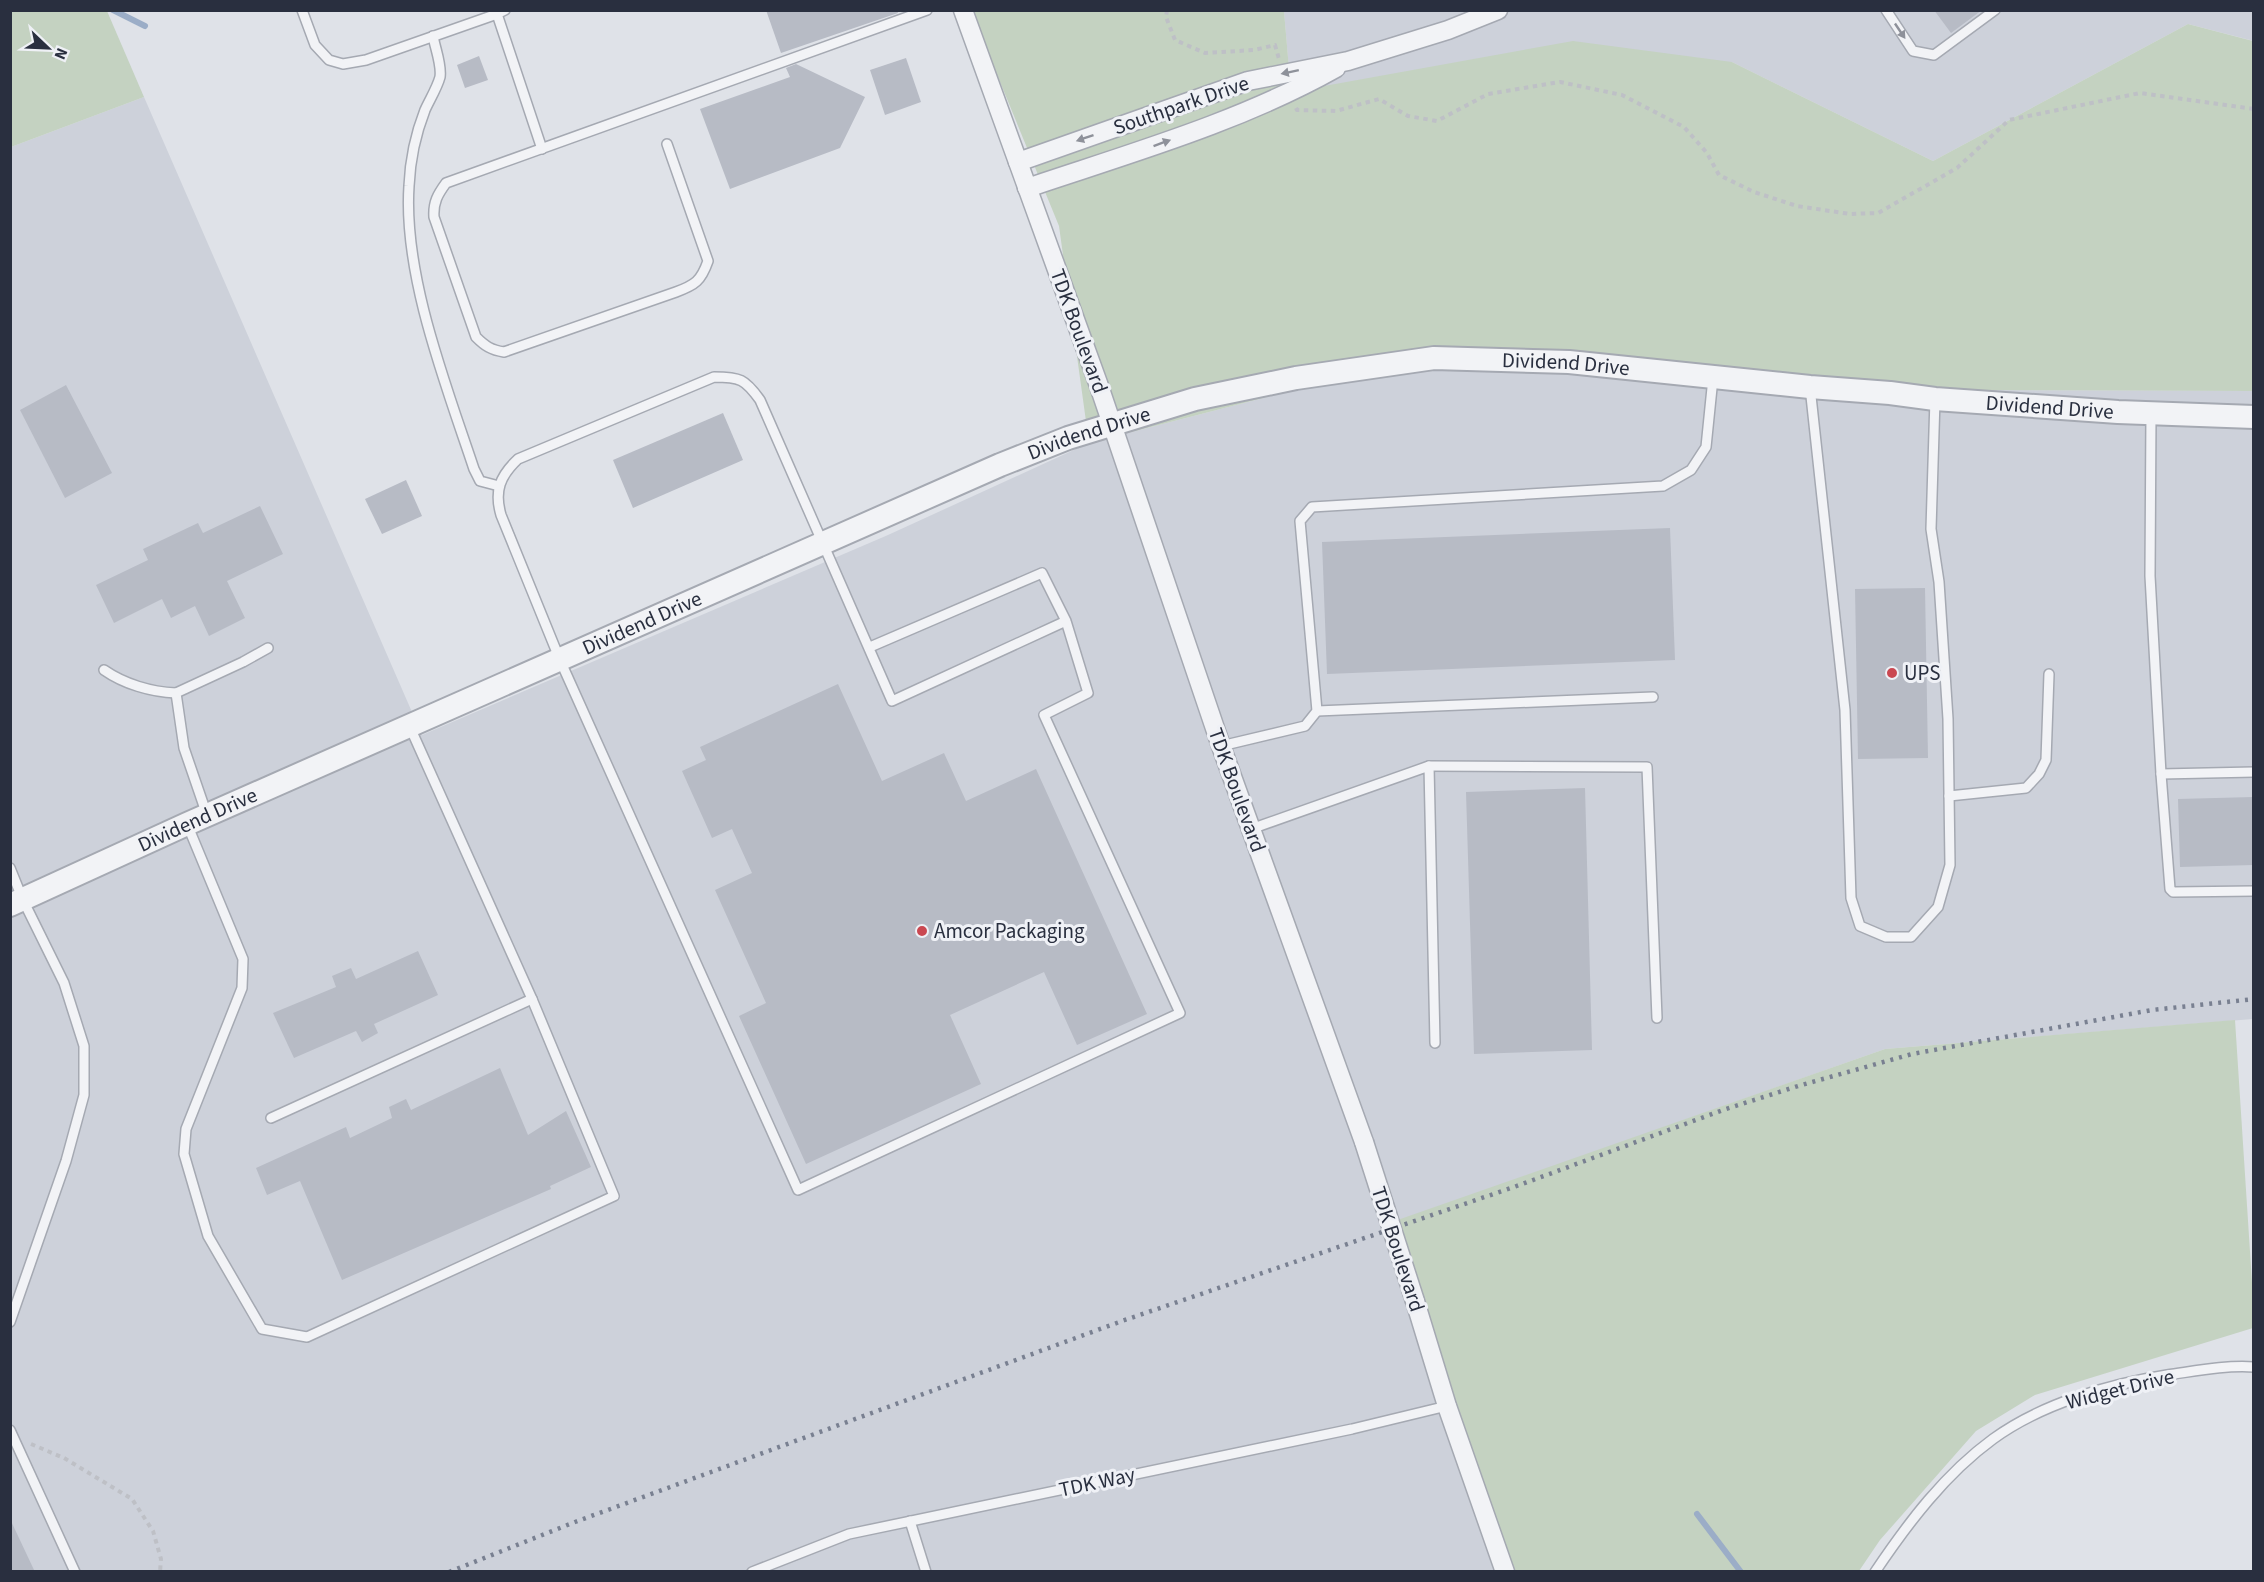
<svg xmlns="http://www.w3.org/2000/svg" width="2264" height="1582" viewBox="0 0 2264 1582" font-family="'Source Sans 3',sans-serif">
<rect width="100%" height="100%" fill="#dfe2e8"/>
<!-- built -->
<g fill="#cdd1da">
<path d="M2253,10L2254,41L2188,24L1933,161L1732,62L1291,93L1284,11Z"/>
<path d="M144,97L422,735L888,535L1089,443L1411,360L1739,389L2253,391V1019L1885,1049L1390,1224L1515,1571L11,1572V147Z"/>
</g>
<!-- green -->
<g fill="#c4d2c1">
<path d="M11,10L107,11L144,97L11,147Z"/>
<path d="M971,11H1284L1291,92L1573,41L1732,62L1933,161L2188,24L2253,41V391L1739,389L1411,360L1089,443L1059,226Z"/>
<path d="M2235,1020L2253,1298V1328L2035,1395L1976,1431L1880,1540L1859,1571H1515L1389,1223L1885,1049Z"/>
</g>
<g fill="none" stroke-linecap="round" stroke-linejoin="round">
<!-- stream -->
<g stroke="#9badc7" stroke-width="6">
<path d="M113,10L145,26"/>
<path d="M1697,1514L1741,1572"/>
</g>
</g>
<!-- building -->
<g fill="#b7bbc5">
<path d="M766,10H897L898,13L781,53Z"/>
<path d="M1934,10H1982L1951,33Z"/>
<path d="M479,56L488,80L465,88L457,65Z"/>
<path d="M906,58L921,102L885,115L870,70Z"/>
<path d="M796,64L865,97L840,148L730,189L700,109L790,77L786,68Z"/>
<path d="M66,385L112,473L65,498L20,410Z"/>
<path d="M723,413L743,460L633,508L613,460Z"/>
<path d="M406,480L422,516L382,534L365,499Z"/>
<path d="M260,506L283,554L227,581L245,618L209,636L195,606L171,618L162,599L114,623L96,585L148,560L143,549L198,523L203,533Z"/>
<path d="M1670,528L1675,660L1327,674L1322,542Z"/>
<path d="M1925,588L1928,758L1858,759L1855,589Z"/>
<path d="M838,684L882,781L944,753L966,801L1036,769L1147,1014L1077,1045L1044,972L950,1015L981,1084L806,1164L739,1016L766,1003L715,890L752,873L732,829L712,838L682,771L706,760L700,747Z"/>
<path d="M1585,788L1592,1050L1474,1054L1466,792Z"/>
<path d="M2253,797V865L2180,867L2178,799Z"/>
<path d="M418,951L438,995L374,1024L378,1033L362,1042L356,1031L294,1058L273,1013L336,987L332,976L351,968L356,979Z"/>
<path d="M500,1068L528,1135L566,1111L591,1167L550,1186L551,1189L342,1280L300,1181L267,1195L256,1168L346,1127L350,1138L392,1118L389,1107L406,1099L411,1110Z"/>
<path d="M10,1519L35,1572H10Z"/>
</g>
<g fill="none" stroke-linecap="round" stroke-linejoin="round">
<defs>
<g id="service">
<path d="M302,10L315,45L329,60L343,64L366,60L497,14"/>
<path d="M505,10L497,14L542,149"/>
<path d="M1886,10L1913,51L1934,55L1995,10"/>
<path d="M433,36C435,48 442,65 440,77C437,88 430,99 425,110C416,133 410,162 409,186C403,275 446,385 474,469L480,481L499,486"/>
<path d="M667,144L708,261C701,281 695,285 676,292L504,352C491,350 485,346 476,337L434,217C433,202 438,194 446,183L927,10"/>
<path d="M1810,387L1845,710L1851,898L1860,926L1886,937H1911L1938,907L1950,865L1948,719L1939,582L1931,529L1935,399"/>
<path d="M2151,413L2150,576L2161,774L2170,889L2173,892L2254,891"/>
<path d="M870,647L1042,573L1066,621L892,701L760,400C745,379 740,377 714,377L518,459C500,476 494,491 501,515L560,660L798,1190L1180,1013L1044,715L1088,693L1066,621"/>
<path d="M104,670C124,684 151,692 176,693"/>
<path d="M1317,711L1653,697"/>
<path d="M1221,746L1305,726L1317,711L1300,521L1312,507L1663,486L1691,470L1706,447L1713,378"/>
<path d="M1429,766L1647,767L1657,1018"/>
<path d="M2161,774L2254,772"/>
<path d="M1949,796L2026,788L2039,774L2046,760L2049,674"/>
<path d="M207,815L184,748L176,693L243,662L268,648"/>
<path d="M187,824L243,959L242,988L186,1129L184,1154L208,1236L262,1329L307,1337L614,1196L532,999L409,725"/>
<path d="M1251,829L1429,766L1435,1043"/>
<path d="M10,868L23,900L64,983L84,1046V1095L66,1161L10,1322"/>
<path d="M271,1118L532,999"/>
<path d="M10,1430L75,1572"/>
<path d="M910,1521L926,1572"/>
<path d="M752,1572L849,1534L1352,1429L1447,1406"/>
<path d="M1875,1572C1908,1523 1945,1474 1993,1439C2041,1404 2109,1384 2167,1375C2196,1371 2225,1365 2254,1367"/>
</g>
<g id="minor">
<path d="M963,10L1098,383L1221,746L1364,1142"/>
<path d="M1018,162L1248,81L1348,61L1448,30L1498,10"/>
<path d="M1027,188C1131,153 1240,122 1336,68"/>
<path d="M1415,1301L1447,1406L1505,1572"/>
</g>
<g id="tertiary">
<path id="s1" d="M10,905L187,824L1000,465L1068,438L1195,399L1296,378L1434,358L1569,362L1810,387L1890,393L1935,399L2118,412L2254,417"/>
</g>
</defs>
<!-- service casing -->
<use href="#service" stroke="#a5a9b2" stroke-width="12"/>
<!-- minor casing -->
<use href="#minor" stroke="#a5a9b2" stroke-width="21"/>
<!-- tertiary casing -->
<use href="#tertiary" stroke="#a5a9b2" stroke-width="26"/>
<!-- path -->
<g stroke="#bec0c6" stroke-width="4" stroke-dasharray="4.5 4.5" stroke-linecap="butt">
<path d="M1167,10L1166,17L1175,40L1205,53L1254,50L1275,45L1279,59"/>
<path d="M1296,108L1297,110L1336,111L1379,99L1408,116L1437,121L1488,94L1560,82L1622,95L1684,127L1707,153L1719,175L1754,192L1797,206L1850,214L1878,213L1957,168L2009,120L2140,93L2254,109"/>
<path d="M31,1444L64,1458L132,1499L153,1531L161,1559L160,1572"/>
</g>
<!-- service -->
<use href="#service" stroke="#f2f3f6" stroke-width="9"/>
<!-- minor -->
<use href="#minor" stroke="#f2f3f6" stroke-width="18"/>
<!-- tertiary -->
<use href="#tertiary" stroke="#f2f3f6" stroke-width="22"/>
<!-- rail -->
<path stroke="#798091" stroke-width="4.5" stroke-dasharray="3 6" stroke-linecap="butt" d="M449,1572L575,1522L1122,1321L1514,1187L1723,1110L1798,1086L1912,1054L2152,1010L2254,999"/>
<defs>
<path id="minor-bridge" d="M1364,1142L1415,1301"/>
</defs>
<!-- minor-bridge casing -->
<use href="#minor-bridge" stroke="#a5a9b2" stroke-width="21" stroke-linecap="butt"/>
<!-- minor-bridge -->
<use href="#minor-bridge" stroke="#f2f3f6" stroke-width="18"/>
</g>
<!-- one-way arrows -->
<defs><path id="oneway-solid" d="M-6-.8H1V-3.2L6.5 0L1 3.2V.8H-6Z" transform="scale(1.5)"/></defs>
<g fill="#8e919a">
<use href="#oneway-solid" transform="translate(1900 31) rotate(56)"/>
<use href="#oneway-solid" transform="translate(1290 72) rotate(168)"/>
<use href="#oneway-solid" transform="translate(1085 138) rotate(161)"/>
<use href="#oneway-solid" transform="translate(1162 143) rotate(-20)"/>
</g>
<!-- markers -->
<g fill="#ca4851" stroke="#eff1f6" stroke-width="2">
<circle cx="1892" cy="673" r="6"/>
<circle cx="922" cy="931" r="6"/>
</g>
<g text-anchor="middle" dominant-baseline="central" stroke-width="6" stroke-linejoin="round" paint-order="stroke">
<!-- street labels -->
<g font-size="21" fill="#292f3f" stroke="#eff1f6">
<text transform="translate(1181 105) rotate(-19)">Southpark Drive</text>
<text transform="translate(1079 331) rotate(70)">TDK Boulevard</text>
<text stroke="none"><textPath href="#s1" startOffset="1664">Dividend Drive</textPath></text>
<text stroke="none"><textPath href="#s1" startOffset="2150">Dividend Drive</textPath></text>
<text stroke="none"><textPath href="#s1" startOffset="1178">Dividend Drive</textPath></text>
<text stroke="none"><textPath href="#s1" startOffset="692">Dividend Drive</textPath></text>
<text transform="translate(1237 790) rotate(70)">TDK Boulevard</text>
<text stroke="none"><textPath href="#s1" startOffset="206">Dividend Drive</textPath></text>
<text transform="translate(1398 1249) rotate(72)">TDK Boulevard</text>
<text transform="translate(2120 1389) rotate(-14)">Widget Drive</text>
<text transform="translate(1097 1482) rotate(-12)">TDK Way</text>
</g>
<!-- poi labels -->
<g font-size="21" fill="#292f3f" stroke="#eff1f6" text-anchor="start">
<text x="1904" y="673">UPS</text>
<text x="934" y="931">Amcor Packaging</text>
</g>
</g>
<!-- border -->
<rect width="2264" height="1582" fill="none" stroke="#292f3f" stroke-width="24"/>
<!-- north arrow -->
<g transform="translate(48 48) rotate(113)" stroke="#eff1f6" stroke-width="4.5" paint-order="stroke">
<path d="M0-4.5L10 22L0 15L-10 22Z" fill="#292f3f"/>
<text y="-9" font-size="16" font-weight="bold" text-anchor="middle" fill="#292f3f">N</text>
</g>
</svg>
